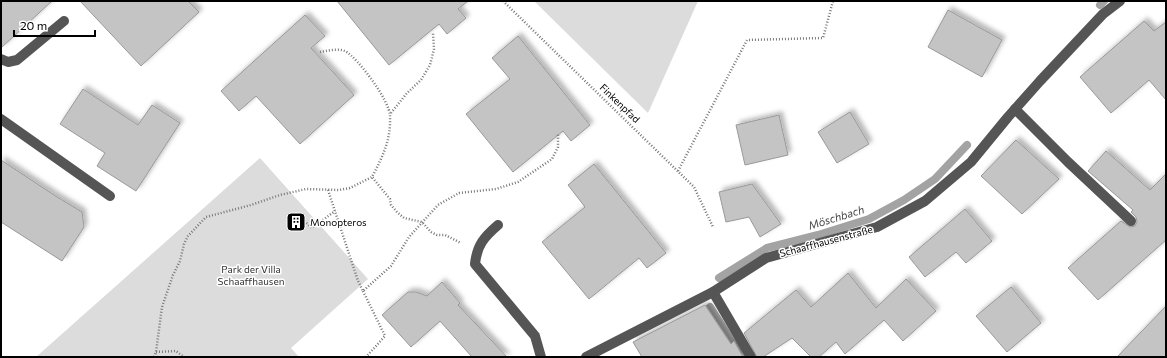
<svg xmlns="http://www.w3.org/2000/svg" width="1167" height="358" viewBox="0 0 1167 358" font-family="Commissioner,sans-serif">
<defs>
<filter id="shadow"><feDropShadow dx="3.5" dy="-3.5" stdDeviation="2" flood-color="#0004"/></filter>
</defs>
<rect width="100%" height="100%" fill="#fff"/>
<!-- green -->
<g fill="#dcdcdc">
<path d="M534,1H698L648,113Z"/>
<path d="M260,158L368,279L291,348L299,357H36Z"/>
</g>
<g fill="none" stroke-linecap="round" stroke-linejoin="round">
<!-- stream -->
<g stroke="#a3a3a3" stroke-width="8">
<path d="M1100,5L1104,1"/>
<path d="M719,278L767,248L818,235L869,219L904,200L935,179L967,145"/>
<path d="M710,307L742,357"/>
</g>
</g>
<!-- building -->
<g fill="#c4c4c4" stroke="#999" filter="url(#shadow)">
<path d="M1,1H52L1,48Z"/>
<path d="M80,1H188L199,12L141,66Z"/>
<path d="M337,1H468L458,9L466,18L447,34L439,24L389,65Z"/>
<path d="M948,10L1002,40L982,77L928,47Z"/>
<path d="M305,15L325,36L311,48L354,95L300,144L256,96L239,111L221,91Z"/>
<path d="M1144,21L1154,31L1166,22V100L1149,80L1111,113L1080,77Z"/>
<path d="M518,36L590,125L571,141L563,131L513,172L466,114L510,79L492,58Z"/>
<path d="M83,89L138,125L152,105L180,123L136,191L97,166L105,153L60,124Z"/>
<path d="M850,112L869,144L837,163L818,132Z"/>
<path d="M779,115L788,155L745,165L736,125Z"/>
<path d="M1016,140L1059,179L1022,214L981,176Z"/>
<path d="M1106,151L1150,190L1166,174V240L1098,300L1068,268L1121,221L1130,227L1135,226L1137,222L1136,217L1131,212L1133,210L1088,171Z"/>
<path d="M1,160L57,197L82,212L84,227L62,261L1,222Z"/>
<path d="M594,164L666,253L647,268L639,258L589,299L542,242L585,207L568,185Z"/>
<path d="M752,184L781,224L760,237L749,217L726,222L719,192Z"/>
<path d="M965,209L992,241L966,263L956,252L925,277L909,257Z"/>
<path d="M848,273L876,308L906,279L936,311L903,341L884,320L845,354L836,342L819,357H811L792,338L763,357H757L744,333L796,290L811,307Z"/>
<path d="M442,282L460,303L458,305L507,357H472L440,321L411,347L382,315L408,292H416L427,296Z"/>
<path d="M1011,287L1041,323L1007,352L976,316Z"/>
<path d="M705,305L731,344L734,341L743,357H642L633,342Z"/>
<path d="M1166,306V357H1117Z"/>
</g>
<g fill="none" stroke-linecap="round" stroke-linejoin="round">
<!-- path -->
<g stroke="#777" stroke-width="2.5" stroke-dasharray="1 2" stroke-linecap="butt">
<path d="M503,1L694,187L713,227"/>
<path d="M320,52C327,51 337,48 345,51C358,58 390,101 390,116C391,140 383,156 372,177L390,199L391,205L397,212L404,218L422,222L431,232L437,235H445L461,243"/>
<path d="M391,113L407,93L421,80L430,65L434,49L433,33"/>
<path d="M678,171L747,40L823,38L833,1"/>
<path d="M328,190L358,281L363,291L391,266L409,237L438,205L459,193L496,189L518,182L552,159L558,147V133"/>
<path d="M304,221L312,228L335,211"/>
<path d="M363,291L385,336L366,357"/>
<path d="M156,352L176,351L184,357"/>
<path d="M154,357L156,352L162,307L173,275L180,261L184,244L188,236L206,217L251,205L280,195L306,189L339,190L350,188L372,177"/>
</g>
<!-- minor -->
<g stroke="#555" stroke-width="10">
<path d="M1,59L8,62L17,60L64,21"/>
<path d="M1015,109L1068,162L1131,221"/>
<path d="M1,119L110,196"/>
<path d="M498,225C484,237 477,245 475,264L535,336L541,357"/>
<path d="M713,292L751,357"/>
<path d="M586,357L713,292L766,258L877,227L925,201L971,162L1008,117L1040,81L1103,14L1120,1"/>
</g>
</g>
<!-- icons -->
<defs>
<symbol id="building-square" viewBox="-11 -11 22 22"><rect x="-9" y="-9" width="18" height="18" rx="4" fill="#000" stroke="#fff"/><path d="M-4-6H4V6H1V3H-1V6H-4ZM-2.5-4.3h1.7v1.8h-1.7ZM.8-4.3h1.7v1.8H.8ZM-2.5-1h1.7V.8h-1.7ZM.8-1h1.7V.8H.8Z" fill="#fff"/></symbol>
</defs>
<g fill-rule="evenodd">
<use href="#building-square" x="285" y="211" width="22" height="22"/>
</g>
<g text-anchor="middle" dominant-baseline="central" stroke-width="3" stroke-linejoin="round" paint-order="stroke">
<!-- street labels -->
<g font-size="10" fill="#000" stroke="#fff">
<text transform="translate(620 103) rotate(44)">Finkenpfad</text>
<text transform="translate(826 241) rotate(-15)">Schaaffhausenstraße</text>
</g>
<!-- poi labels -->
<g font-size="10" fill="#000" stroke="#fff" text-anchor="start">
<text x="310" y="222">Monopteros</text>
</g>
<!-- park labels -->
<g font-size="10" fill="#333" stroke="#fff">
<text x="251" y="269">Park der Villa<tspan x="251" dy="12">Schaaffhausen</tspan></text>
</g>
<!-- water labels -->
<g font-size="11" font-style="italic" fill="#444" stroke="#fff">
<text transform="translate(836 217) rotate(-17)">Möschbach</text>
</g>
</g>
<!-- border -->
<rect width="1167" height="358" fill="none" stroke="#000000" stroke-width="4"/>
<!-- scale -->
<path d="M14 30v6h81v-6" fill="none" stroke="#000000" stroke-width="2"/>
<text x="20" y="30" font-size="12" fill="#000000" stroke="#ffffff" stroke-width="3" paint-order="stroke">20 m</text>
</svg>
